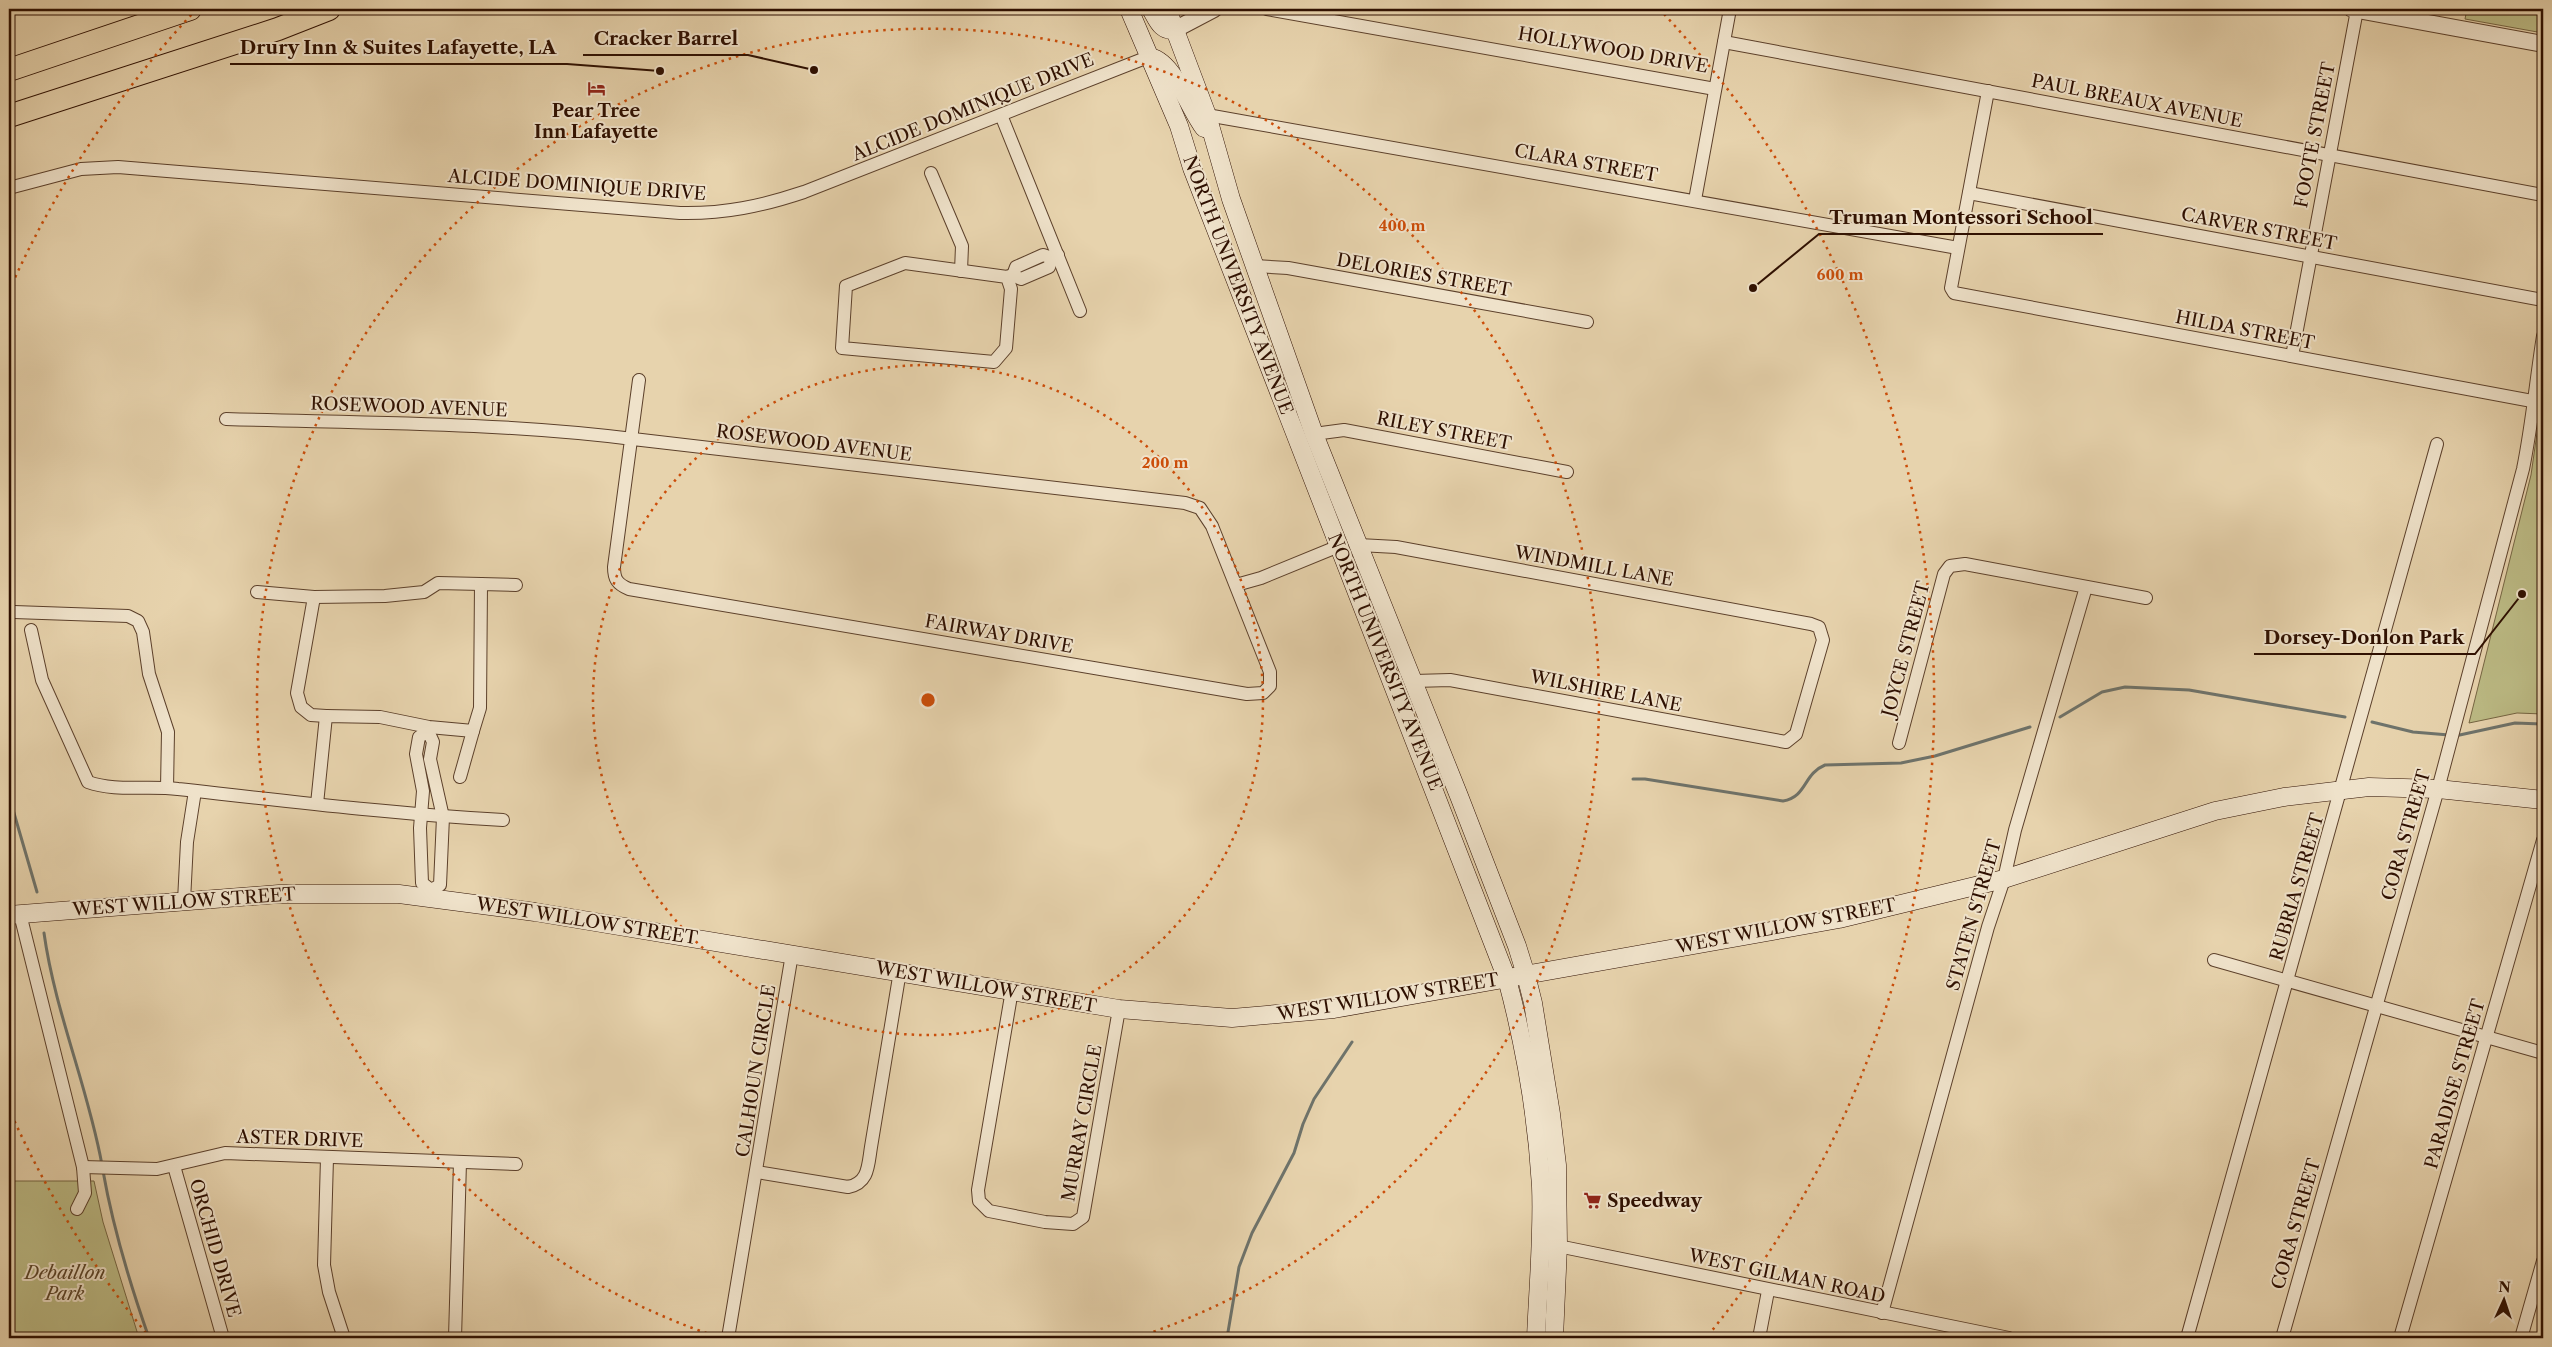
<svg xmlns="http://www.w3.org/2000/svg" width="2552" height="1347" viewBox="0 0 2552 1347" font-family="'Libre Caslon Text',serif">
<rect width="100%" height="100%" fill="#e7d3ad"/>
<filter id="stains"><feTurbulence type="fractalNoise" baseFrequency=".004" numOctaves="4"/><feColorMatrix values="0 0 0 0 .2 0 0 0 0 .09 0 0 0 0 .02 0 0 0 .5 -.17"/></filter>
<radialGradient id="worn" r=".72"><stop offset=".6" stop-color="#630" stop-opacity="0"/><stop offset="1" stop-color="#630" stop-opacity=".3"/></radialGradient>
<!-- green -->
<g fill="#bcbb85" stroke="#756542">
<path d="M2467,9H2543V33L2465,19Z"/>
<path d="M2543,391V714L2517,713L2469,723L2531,475Z"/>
<path d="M9,1181H94L103,1222L139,1338H9Z"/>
</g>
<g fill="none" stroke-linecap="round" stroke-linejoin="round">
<!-- stream -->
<g stroke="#6e736b" stroke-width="3">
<path d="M2060,717L2102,692L2125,687L2189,690L2345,717"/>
<path d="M2372,722L2413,732L2449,735"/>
<path d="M2455,736L2515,723L2543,724"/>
<path d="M1633,779H1645L1783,801C1807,797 1803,774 1825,765L1901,763L1935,756L2030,727"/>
<path d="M9,796L37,892"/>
<path d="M44,933C55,1012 88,1087 102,1165"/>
<path d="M103,1171C113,1228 130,1284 149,1338"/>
<path d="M1227,1338L1239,1267L1252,1233L1294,1153L1303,1124L1314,1099L1352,1042"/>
</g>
<defs>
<g id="minor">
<path d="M1267,9L1715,89"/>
<path d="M1724,42L2543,195"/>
<path d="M1988,91L1951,288L1954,293L2532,401"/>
<path d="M1001,115L1080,311"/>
<path d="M1207,115L1958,248"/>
<path d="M931,173L962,246L961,271"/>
<path d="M9,188L81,169L118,167L680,213C724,214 762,206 804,192L1148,57"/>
<path d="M1969,193L2543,300"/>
<path d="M1695,200L1730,9"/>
<path d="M1052,258L1049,267L1021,279L1013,275L1016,267L1043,255L1052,258L1058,255"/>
<path d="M1255,266L1288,268L1587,322"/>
<path d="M1007,277L1011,289L1006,348L994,362L842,348L846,286L905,263L1007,277L1013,275"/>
<path d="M2292,356L2357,10"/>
<path d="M226,419C362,423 498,422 633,439L1185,503L1200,508L1212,526L1270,672V686L1263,693L1247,694L629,589C617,584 614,579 614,567L639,380"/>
<path d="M1314,434L1344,430L1567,472"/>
<path d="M1359,545L1396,547L1811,624L1819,627L1823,640L1796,734L1786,742L1450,680L1414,681"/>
<path d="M1236,585L1261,578L1339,546"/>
<path d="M257,592L314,597L385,596L424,592L438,583L481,584"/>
<path d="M314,597L297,693L301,707L311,715L326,716"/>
<path d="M14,612L128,616L138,621L143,632L149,674L168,732L167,788"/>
<path d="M31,630L42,680L88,782C115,792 149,785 178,789C286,801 394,814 503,820"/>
<path d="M428,731L433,742L430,759L443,817L440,885L431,890L422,883L420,828L423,791L416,754L419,737Z"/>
<path d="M1899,743L1944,574L1950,566L1965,564L2146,598"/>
<path d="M460,777L473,731"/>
<path d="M317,804L326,716L380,717L429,727L473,731L480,708L481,584L516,585"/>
<path d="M184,901L187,842L195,791"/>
<path d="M20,914L83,1167L85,1193L77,1209"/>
<path d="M2214,960L2543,1053"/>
<path d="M1012,990L978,1190L979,1201L989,1211L1045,1222L1073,1224L1083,1217L1119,1009"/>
<path d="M327,1158L324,1265L329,1292L344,1338"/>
<path d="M174,1166L223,1338"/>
<path d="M83,1167L157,1169L225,1153L516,1164"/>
<path d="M757,1172L848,1187C869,1183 868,1165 871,1147L900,971"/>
<path d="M1558,1246L2009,1338"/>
<path d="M1882,1313L1988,927L2004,879L2015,830L2086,587"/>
<path d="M455,1338L460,1162"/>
<path d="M728,1338L792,954"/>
<path d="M1759,1338L1768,1291"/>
<path d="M2187,1338L2437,444"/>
<path d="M2282,1338L2438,789L2523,469C2532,425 2536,380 2543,336"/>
<path d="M2400,1338L2543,840"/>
<path d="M2521,1338L2543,1261"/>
</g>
<g id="tertiary">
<path d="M2352,9L2543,44"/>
<path d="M1176,29L1214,9"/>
</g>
<g id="secondary">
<path d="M1129,9L1179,126L1192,168L1507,979C1525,1046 1537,1117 1541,1186C1543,1236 1538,1288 1536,1338"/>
<path d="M1151,9C1157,19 1161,33 1176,29"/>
<path d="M1167,9L1207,115L1231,199L1314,434L1459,796L1517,946L1526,975L1533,1003L1551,1114L1557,1165L1558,1246L1554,1338"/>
<path d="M1148,57C1172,58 1190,110 1204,128"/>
<path d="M9,915L279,894H399L535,912L1119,1009L1232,1018L1334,1009L1839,919L2004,879L2215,811L2284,797L2369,787L2438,789L2543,800"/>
</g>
<g id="motorway">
<path d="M9,70L190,9"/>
<path d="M9,116L278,29L329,9"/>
</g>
</defs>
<!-- minor casing -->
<use href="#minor" stroke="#5c402b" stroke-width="14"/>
<!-- tertiary casing -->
<use href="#tertiary" stroke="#5c402b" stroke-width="18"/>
<!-- secondary casing -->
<use href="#secondary" stroke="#2e0f00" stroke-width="19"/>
<!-- motorway casing -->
<use href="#motorway" stroke="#2e0f00" stroke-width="24"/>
<!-- minor -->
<use href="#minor" stroke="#efe2ca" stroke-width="12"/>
<!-- tertiary -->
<use href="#tertiary" stroke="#efe2ca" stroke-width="16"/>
<!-- secondary -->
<use href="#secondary" stroke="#efe2ca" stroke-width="18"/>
<!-- motorway -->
<use href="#motorway" stroke="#e7d3ad" stroke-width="22"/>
</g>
<!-- distance rings -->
<g fill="none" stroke="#cc4e0a" stroke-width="2.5" stroke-dasharray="2.5 5">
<circle cx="928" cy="700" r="335"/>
<path d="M721 1338A671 671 0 1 1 1135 1338"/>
<path d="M146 1333A1006 1006 0 0 1 9 1109M9 291A1006 1006 0 0 1 192 14M1664 14A1006 1006 0 0 1 1710 1333"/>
</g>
<!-- icons -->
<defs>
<symbol id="hotel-bare" viewBox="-9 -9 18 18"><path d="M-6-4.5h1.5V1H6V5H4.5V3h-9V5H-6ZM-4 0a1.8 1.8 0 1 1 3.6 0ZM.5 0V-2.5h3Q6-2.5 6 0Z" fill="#8f2418" stroke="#efe2ca" stroke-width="2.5" paint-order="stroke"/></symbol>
<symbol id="supermarket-bare" viewBox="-9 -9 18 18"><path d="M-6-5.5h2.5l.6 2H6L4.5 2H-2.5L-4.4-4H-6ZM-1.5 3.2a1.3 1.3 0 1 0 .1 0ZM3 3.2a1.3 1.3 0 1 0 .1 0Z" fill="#8f2418" stroke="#efe2ca" stroke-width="2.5" paint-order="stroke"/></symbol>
</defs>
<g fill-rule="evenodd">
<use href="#hotel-bare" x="584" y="76" width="25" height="25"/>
<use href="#supermarket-bare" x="1580" y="1188" width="25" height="25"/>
</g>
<g text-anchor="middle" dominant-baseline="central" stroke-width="4" stroke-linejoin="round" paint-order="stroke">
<!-- street labels -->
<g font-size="18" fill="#2e0f00" stroke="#efe2ca">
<text transform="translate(1613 50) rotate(10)">HOLLYWOOD DRIVE</text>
<text transform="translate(2137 101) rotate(11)">PAUL BREAUX AVENUE</text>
<text transform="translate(973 107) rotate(-22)">ALCIDE DOMINIQUE DRIVE</text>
<text transform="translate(2315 135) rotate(-79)">FOOTE STREET</text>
<text transform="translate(1586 163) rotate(10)">CLARA STREET</text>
<text transform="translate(577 185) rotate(4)">ALCIDE DOMINIQUE DRIVE</text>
<text transform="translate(2259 229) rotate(11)">CARVER STREET</text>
<text transform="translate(1424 275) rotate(10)">DELORIES STREET</text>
<text transform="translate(1238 285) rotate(69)">NORTH UNIVERSITY AVENUE</text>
<text transform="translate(2245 330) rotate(11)">HILDA STREET</text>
<text transform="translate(409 407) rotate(2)">ROSEWOOD AVENUE</text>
<text transform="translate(1444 431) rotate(11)">RILEY STREET</text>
<text transform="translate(814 443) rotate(7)">ROSEWOOD AVENUE</text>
<text transform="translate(1594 566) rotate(10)">WINDMILL LANE</text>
<text transform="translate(999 634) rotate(10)">FAIRWAY DRIVE</text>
<text transform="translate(1906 649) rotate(-75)">JOYCE STREET</text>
<text transform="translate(1385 662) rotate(68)">NORTH UNIVERSITY AVENUE</text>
<text transform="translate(1606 691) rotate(11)">WILSHIRE LANE</text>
<text transform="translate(2406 835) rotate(-74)">CORA STREET</text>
<text transform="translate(2297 887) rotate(-74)">RUBRIA STREET</text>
<text transform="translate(184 902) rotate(-4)">WEST WILLOW STREET</text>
<text transform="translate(1974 915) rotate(-74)">STATEN STREET</text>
<text transform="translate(587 921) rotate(9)">WEST WILLOW STREET</text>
<text transform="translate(1786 926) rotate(-11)">WEST WILLOW STREET</text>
<text transform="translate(986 987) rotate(10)">WEST WILLOW STREET</text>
<text transform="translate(1388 997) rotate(-9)">WEST WILLOW STREET</text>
<text transform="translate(756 1071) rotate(-81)">CALHOUN CIRCLE</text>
<text transform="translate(2455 1084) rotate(-74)">PARADISE STREET</text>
<text transform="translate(1082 1123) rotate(-80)">MURRAY CIRCLE</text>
<text transform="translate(300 1139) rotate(2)">ASTER DRIVE</text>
<text transform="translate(2296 1224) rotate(-74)">CORA STREET</text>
<text transform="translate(215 1248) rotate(74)">ORCHID DRIVE</text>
<text transform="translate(1787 1276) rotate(12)">WEST GILMAN ROAD</text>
</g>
<!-- poi labels -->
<g font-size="18" font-weight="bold" fill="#2e0f00" stroke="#efe2ca">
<text x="596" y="111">Pear Tree<tspan x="596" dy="21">Inn Lafayette</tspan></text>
<text x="1607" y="1201" text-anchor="start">Speedway</text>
</g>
<!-- park labels -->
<g font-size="18" font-style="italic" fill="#594328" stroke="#efe2ca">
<text x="65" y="1273">Debaillon<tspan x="65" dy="21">Park</tspan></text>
</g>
</g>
<circle cx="928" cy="700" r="8" fill="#cc4e0a" stroke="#efe2ca" stroke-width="2.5"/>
<g font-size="15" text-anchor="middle" font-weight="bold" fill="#cc4e0a" stroke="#efe2ca" stroke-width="4" stroke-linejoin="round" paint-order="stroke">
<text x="1402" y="231">400 m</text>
<text x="1840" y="280">600 m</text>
<text x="1165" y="468">200 m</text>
</g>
<!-- callouts -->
<path fill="none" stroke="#2e0f00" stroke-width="2" d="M814 70L748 55H583M660 71L567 64H230M1753 288L1819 234H2103M2522 594L2475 654H2254"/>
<g fill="#2e0f00" stroke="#efe2ca" stroke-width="2">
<circle cx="814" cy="70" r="5"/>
<circle cx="660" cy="71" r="5"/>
<circle cx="1753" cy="288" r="5"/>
<circle cx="2522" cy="594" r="5"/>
</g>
<g font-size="19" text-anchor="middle" font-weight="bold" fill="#2e0f00" stroke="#efe2ca" stroke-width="4" stroke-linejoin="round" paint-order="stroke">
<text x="666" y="45">Cracker Barrel</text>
<text x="398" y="54">Drury Inn &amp; Suites Lafayette, LA</text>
<text x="1961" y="224">Truman Montessori School</text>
<text x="2364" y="644">Dorsey-Donlon Park</text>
</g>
<!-- margin -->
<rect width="2552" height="1347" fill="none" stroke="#e7d3ad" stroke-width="30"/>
<rect x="10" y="10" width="2532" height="1327" fill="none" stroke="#2e0f00" stroke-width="2.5"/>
<rect x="15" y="15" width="2522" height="1317" fill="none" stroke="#2e0f00"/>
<!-- north arrow -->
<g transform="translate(2504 1300) rotate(3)" stroke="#efe2ca" stroke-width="4" paint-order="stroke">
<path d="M0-4L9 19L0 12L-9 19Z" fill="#2e0f00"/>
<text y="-8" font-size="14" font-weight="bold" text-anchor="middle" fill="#2e0f00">N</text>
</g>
<rect width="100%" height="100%" filter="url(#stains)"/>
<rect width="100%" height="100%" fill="url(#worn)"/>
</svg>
